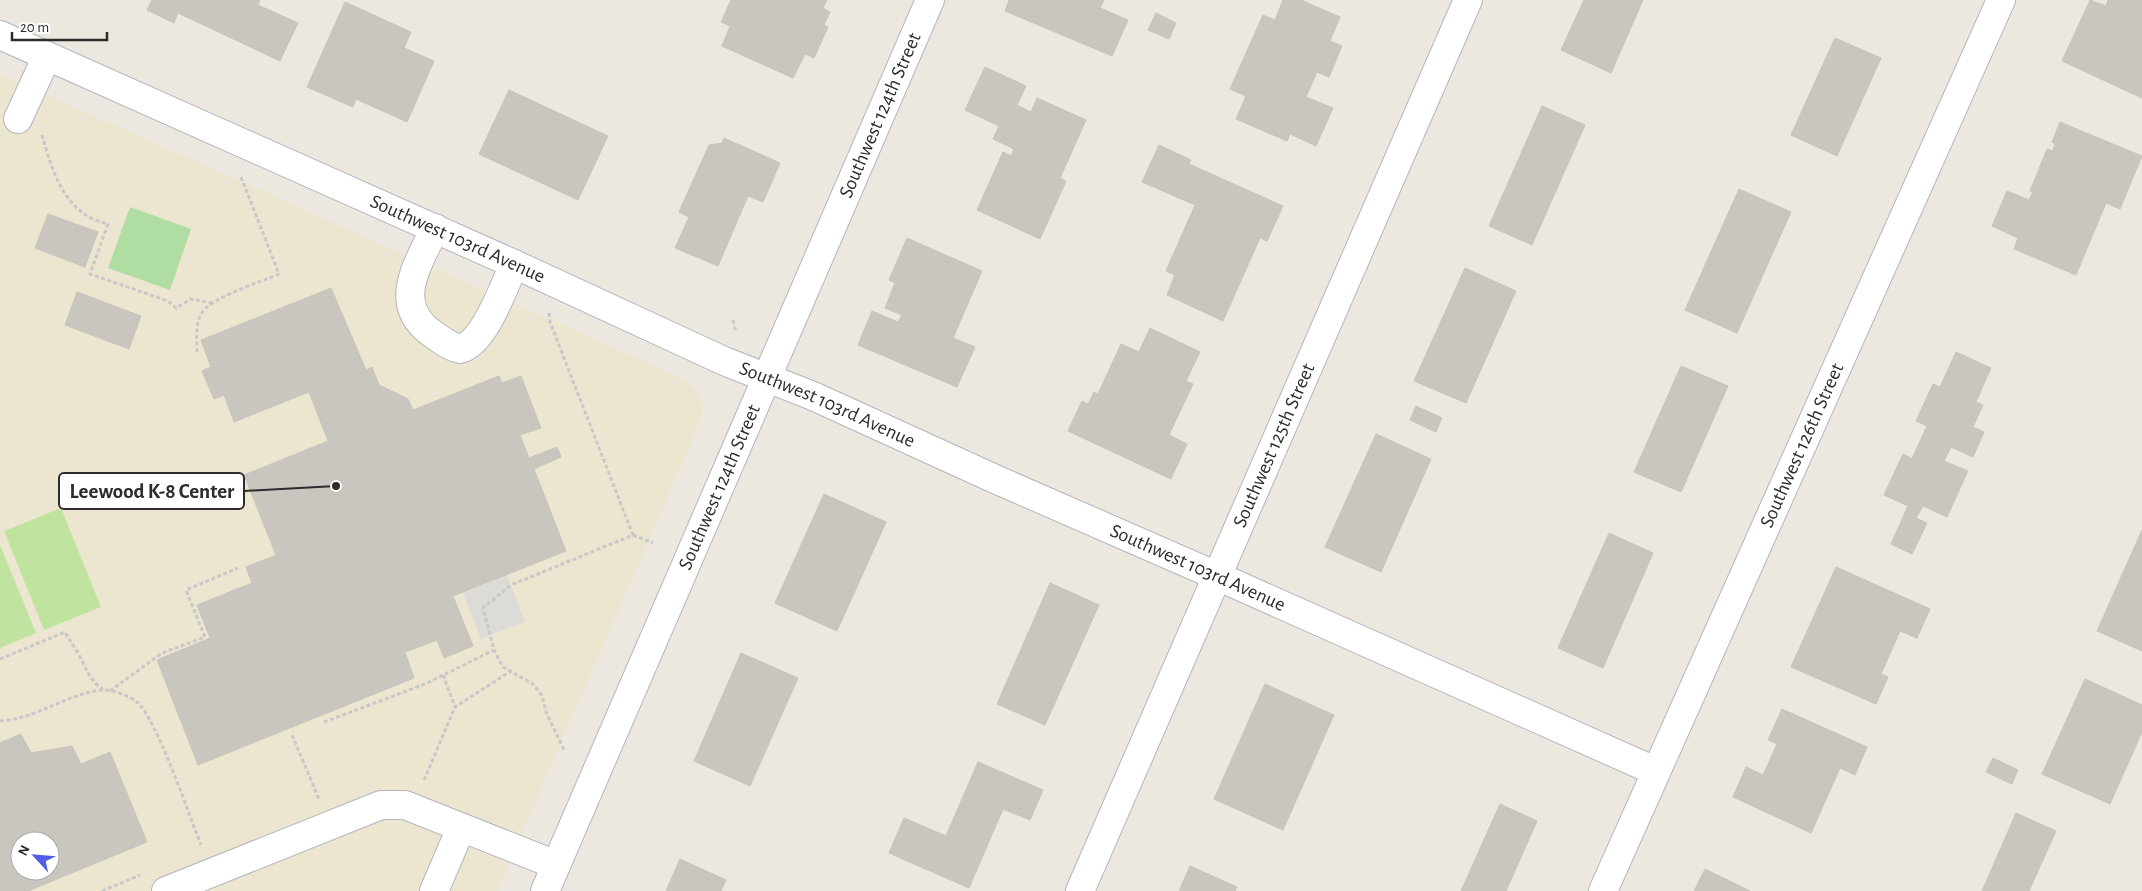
<svg xmlns="http://www.w3.org/2000/svg" width="2142" height="891" viewBox="0 0 2142 891" font-family="'Alegreya Sans',sans-serif">
<rect width="100%" height="100%" fill="#ece8e0"/>
<!-- education -->
<path fill="#ece6d1" fill-rule="evenodd" d="M0,74L686,380L695,390L700,399L703,410L701,420L497,891H0ZM20,841H50V871H20Z"/>
<!-- green -->
<path fill="#b0dea2" d="M130,207L191,229L170,290L108,268Z"/>
<!-- pitch -->
<g fill="#c0e49f">
<path d="M61,508L101,607L44,630L4,531Z"/>
<path d="M0,545L36,633L0,648Z"/>
</g>
<!-- plaza -->
<path fill="#dddbd7" d="M507,575L525,622L481,639L463,593Z"/>
<!-- building -->
<g fill="#c8c6be" stroke="#c8c4ba" fill-rule="evenodd">
<path d="M152,0H260L258,5L298,23L280,61L178,13L174,23L147,10Z"/>
<path d="M731,0H827L823,8L830,12L824,25L828,27L814,58L805,54L793,78L722,46L730,26L721,22Z"/>
<path d="M1009,0H1104L1100,8L1128,20L1112,56L1005,11Z"/>
<path d="M1283,0H1301L1340,17L1330,41L1342,46L1329,77L1317,72L1306,97L1333,108L1316,146L1290,134L1287,141L1236,119L1246,96L1230,89L1263,15L1275,20Z"/>
<path d="M1584,0H1643L1611,73L1561,50Z"/>
<path d="M2090,0L2106,6L2108,0H2142V98L2062,61Z"/>
<path d="M345,2L411,32L404,48L434,61L407,122L356,99L353,107L307,87Z"/>
<path d="M1156,13L1176,23L1169,39L1148,30Z"/>
<path d="M1835,38L1881,58L1837,156L1791,135Z"/>
<path d="M985,67L1026,86L1017,105L1031,112L1037,98L1086,120L1060,178L1066,181L1040,239L977,210L1003,152L1011,156L1014,149L993,139L999,126L965,110Z"/>
<path d="M509,90L608,136L578,200L479,154Z"/>
<path d="M1542,106L1585,125L1532,245L1489,226Z"/>
<path d="M2060,122L2142,156L2120,209L2106,203L2076,275L2014,249L2018,238L1992,226L2007,191L2029,200L2033,192L2030,191L2047,149L2053,151L2055,144L2052,142Z"/>
<path d="M724,138L780,163L763,202L748,196L718,266L675,248L689,217L679,212L709,145L722,143Z"/>
<path d="M1159,145L1191,160L1189,164L1283,206L1267,241L1260,238L1223,321L1167,295L1175,275L1166,271L1195,205L1142,182Z"/>
<path d="M1739,189L1791,212L1737,333L1685,310Z"/>
<path d="M48,214L98,232L85,267L35,248Z"/>
<path d="M907,238L982,271L953,338L975,347L957,387L858,345L872,311L898,322L902,315L885,308L895,283L889,280Z"/>
<path d="M1465,268L1516,291L1466,403L1414,381Z"/>
<path d="M331,288L366,370L372,367L379,385L408,399L413,410L499,376L502,383L521,376L541,428L520,435L529,458L557,447L561,457L534,469L566,551L453,596L473,646L444,658L437,640L405,652L414,678L198,765L157,660L210,638L197,605L252,583L246,567L276,555L244,475L328,441L309,392L234,422L224,395L214,399L202,371L211,367L201,340Z"/>
<path d="M77,292L141,316L129,349L65,325Z"/>
<path d="M1150,328L1200,352L1186,381L1193,384L1169,435L1187,444L1171,479L1068,431L1082,401L1088,404L1094,392L1098,394L1121,344L1139,352Z"/>
<path d="M1956,352L1991,368L1976,402L1983,405L1973,427L1984,432L1973,457L1951,447L1944,461L1968,471L1947,517L1923,506L1916,518L1927,523L1912,554L1891,544L1908,506L1884,495L1903,454L1912,459L1927,426L1916,421L1933,384L1940,387Z"/>
<path d="M1681,366L1728,386L1681,492L1634,472Z"/>
<path d="M1416,406L1442,418L1436,432L1410,420Z"/>
<path d="M1376,434L1431,459L1381,572L1325,547Z"/>
<path d="M824,494L886,522L837,631L775,603Z"/>
<path d="M2142,530V651L2097,631Z"/>
<path d="M1609,533L1653,553L1603,668L1558,648Z"/>
<path d="M1836,567L1930,609L1917,638L1900,631L1881,674L1888,677L1876,704L1791,667Z"/>
<path d="M1050,583L1099,605L1045,725L997,704Z"/>
<path d="M741,653L798,678L750,786L694,761Z"/>
<path d="M2085,679L2142,705V732L2110,804L2042,774Z"/>
<path d="M1265,684L1334,715L1283,830L1214,799Z"/>
<path d="M1782,709L1867,747L1855,775L1840,768L1811,833L1733,797L1746,767L1763,775L1777,744L1768,740Z"/>
<path d="M21,734L31,753L72,746L81,764L110,752L147,842L28,891H0V743ZM20,841H50V871H20Z"/>
<path d="M1993,758L2018,770L2012,784L1986,772Z"/>
<path d="M978,762L1043,790L1030,820L1003,809L969,888L889,853L904,818L946,836Z"/>
<path d="M1500,804L1537,821L1506,891H1461Z"/>
<path d="M2016,813L2056,831L2029,891H1982Z"/>
<path d="M680,859L726,880L721,891H666Z"/>
<path d="M1190,866L1237,887L1235,891H1179Z"/>
<path d="M1705,869L1750,891H1694Z"/>
</g>
<g fill="none" stroke-linecap="round" stroke-linejoin="round">
<defs>
<g id="minor">
<path id="s1" d="M0,35L514,264L724,361L813,396L995,479L1217,576L1655,771"/>
<path d="M18,119L47,56"/>
<path d="M435,228C419,263 391,302 430,332C440,339 448,346 460,349C485,343 504,286 514,264"/>
<path d="M166,891L381,805H405L556,865"/>
<path d="M434,891L461,828"/>
<path id="s2" d="M545,891L930,0"/>
<path id="s3" d="M1080,891L1468,0"/>
<path id="s4" d="M1603,891L2001,0"/>
</g>
</defs>
<!-- minor casing -->
<use href="#minor" stroke="#b3b5be" stroke-width="30"/>
<!-- path -->
<g stroke="#c8c8c8" stroke-width="3" stroke-dasharray="4 2.5" stroke-linecap="butt">
<path d="M42,135C50,163 60,199 86,215C92,219 101,222 108,224L90,274L168,301L176,308L191,299L212,303"/>
<path d="M549,313L550,322L633,535L511,585L483,608L494,650L503,667L533,684L542,696L546,712L564,750"/>
<path d="M733,320L736,332"/>
<path d="M197,352C197,339 195,326 201,314C209,298 261,282 279,274L241,177"/>
<path d="M633,535L653,543"/>
<path d="M0,659L65,632C69,640 74,646 78,653C86,667 89,681 103,689"/>
<path d="M443,675L455,707"/>
<path d="M110,691L162,653L205,637L186,590L238,568"/>
<path d="M0,721C36,719 66,694 102,690C112,689 129,696 137,702C156,717 190,818 201,845"/>
<path d="M324,722L425,684L494,650"/>
<path d="M292,735L319,799"/>
<path d="M424,780L455,707L511,671"/>
<path d="M102,891L140,875"/>
</g>
<!-- minor -->
<use href="#minor" stroke="#fff" stroke-width="28"/>
</g>
<g text-anchor="middle" dominant-baseline="central" stroke-width="4" stroke-linejoin="round" paint-order="stroke">
<!-- street labels -->
<g font-size="20" fill="#2c2c2c" stroke="#fff">
<text stroke="none"><textPath href="#s2" startOffset="845">Southwest 124th Street</textPath></text>
<text stroke="none"><textPath href="#s1" startOffset="501">Southwest 103rd Avenue</textPath></text>
<text stroke="none"><textPath href="#s1" startOffset="906">Southwest 103rd Avenue</textPath></text>
<text stroke="none"><textPath href="#s4" startOffset="488">Southwest 126th Street</textPath></text>
<text stroke="none"><textPath href="#s3" startOffset="486">Southwest 125th Street</textPath></text>
<text stroke="none"><textPath href="#s2" startOffset="440">Southwest 124th Street</textPath></text>
<text stroke="none"><textPath href="#s1" startOffset="1311">Southwest 103rd Avenue</textPath></text>
</g>
</g>
<!-- callouts -->
<path fill="none" stroke="#2c2c2c" stroke-width="2" d="M336 486L244 491"/>
<circle fill="#2c2c2c" stroke="#fff" stroke-width="2" cx="336" cy="486" r="5"/>
<rect fill="#fff" stroke="#2c2c2c" stroke-width="2" x="59" y="473" width="185" height="36" rx="5"/>
<g font-size="21" text-anchor="middle" font-weight="bold" fill="#2c2c2c">
<text x="152" y="498">Leewood K-8 Center</text>
</g>
<!-- north arrow -->
<g transform="translate(35 856) rotate(296)"><circle r="24" fill="#ffffff" stroke="#ababab"/>
<path d="M0-4L9 19L0 12L-9 19Z" fill="#505dea"/>
<text y="-8" font-size="14" font-weight="bold" text-anchor="middle" fill="#2c2c2c">N</text>
</g>
<!-- scale -->
<path d="M12 32v8h95v-8" fill="none" stroke="#2c2c2c" stroke-width="2.5"/>
<text x="20" y="32" font-size="15" fill="#2c2c2c" stroke="#ffffff" stroke-width="4" paint-order="stroke">20 m</text>
</svg>
